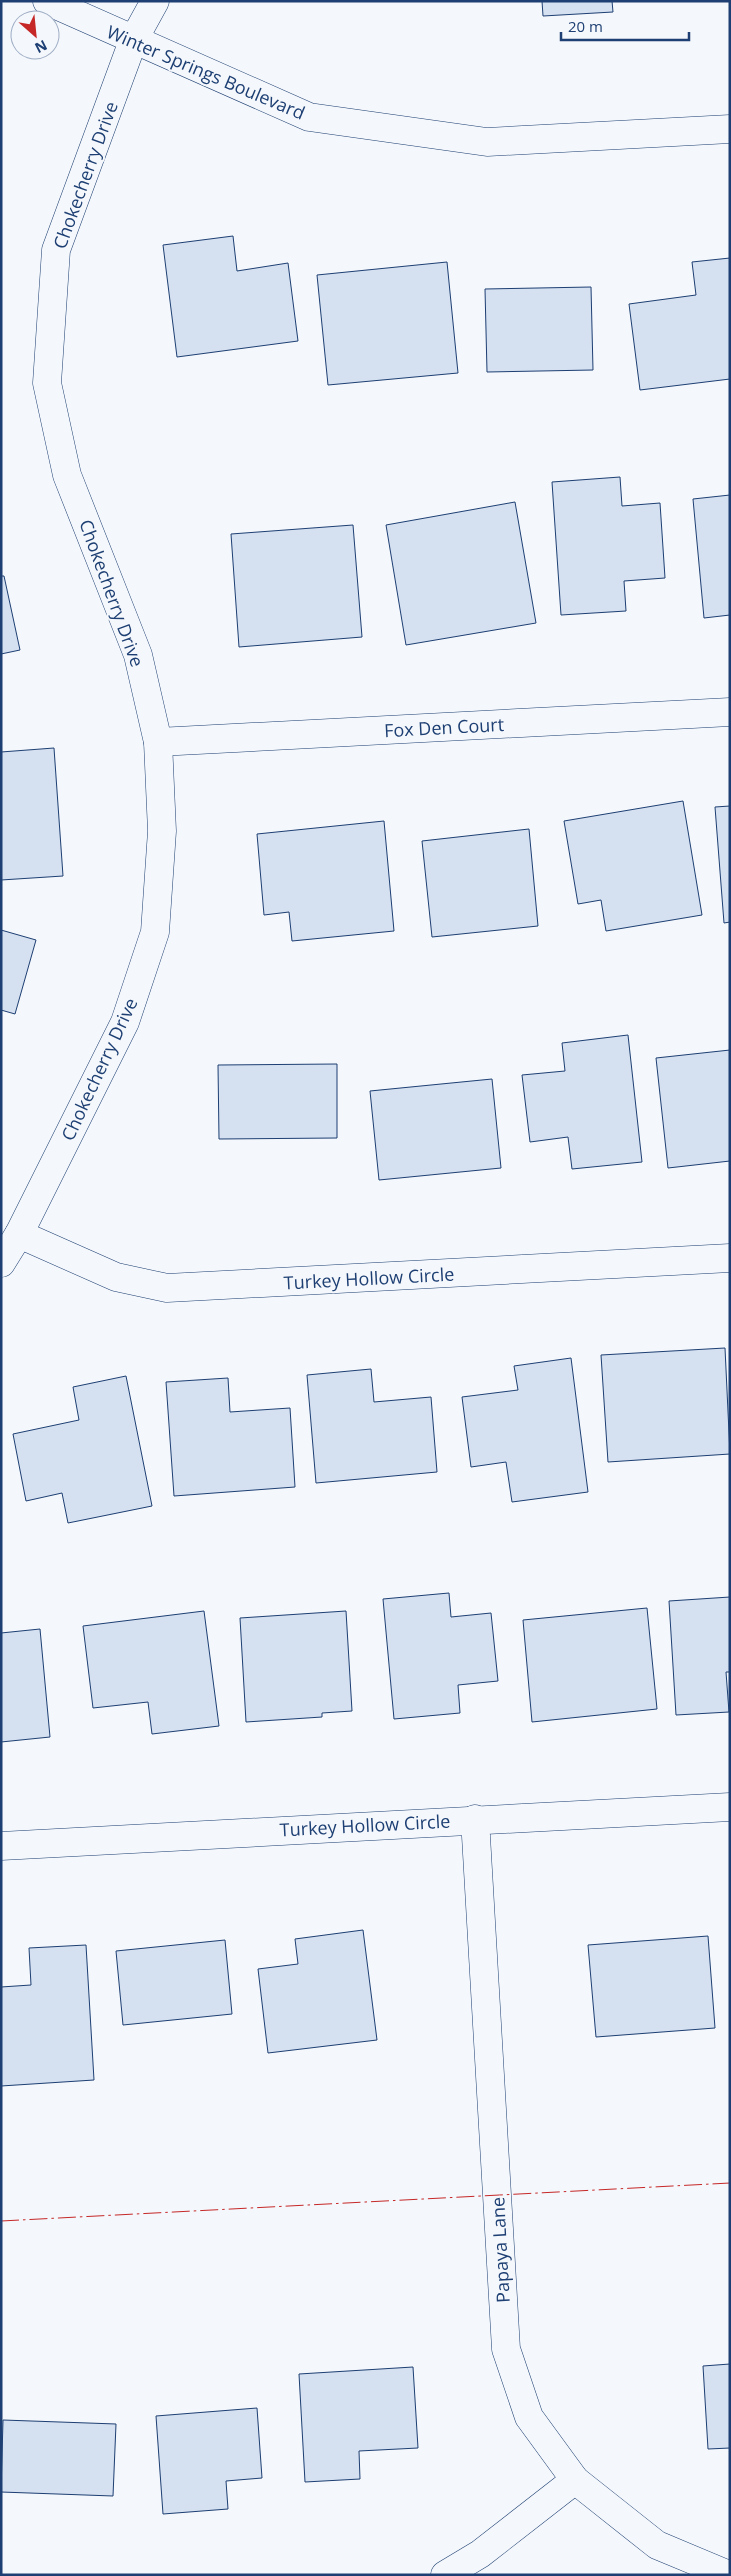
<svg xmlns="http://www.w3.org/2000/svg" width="731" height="2576" viewBox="0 0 731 2576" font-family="'Open Sans',sans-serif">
<rect width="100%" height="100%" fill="#f4f7fb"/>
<!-- building -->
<g fill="#d5e0f0" stroke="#1d3f73">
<path d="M542,1H612L613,12L543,16Z"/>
<path d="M233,236L237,271L288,263L298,341L177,357L163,245Z"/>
<path d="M730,258V379L640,390L629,304L696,295L692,262Z"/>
<path d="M447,262L458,373L328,385L317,275Z"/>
<path d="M591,287L593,370L487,372L485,289Z"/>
<path d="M620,477L622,506L660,503L665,578L624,581L626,611L561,615L552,482Z"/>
<path d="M730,495V615L704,618L693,499Z"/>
<path d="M515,502L536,623L406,645L386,525Z"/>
<path d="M353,525L362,637L239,647L231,534Z"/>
<path d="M1,576H4L20,650L1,654Z"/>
<path d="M54,748L63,876L1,880V752Z"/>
<path d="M683,801L702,915L606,931L601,900L578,904L564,821Z"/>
<path d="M730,806V922L724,923L715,807Z"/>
<path d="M384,821L394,931L292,941L289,912L264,915L257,834Z"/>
<path d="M529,829L538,926L432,937L422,841Z"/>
<path d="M1,930L36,940L15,1014L1,1010Z"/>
<path d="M628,1035L642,1162L572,1169L568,1137L530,1142L522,1075L565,1071L562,1043Z"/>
<path d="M730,1050V1161L668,1168L656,1058Z"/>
<path d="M337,1064V1138L219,1139L218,1065Z"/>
<path d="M492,1079L501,1168L379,1180L370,1091Z"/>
<path d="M725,1348L730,1454L608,1462L601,1355Z"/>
<path d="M571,1358L588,1492L512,1502L506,1462L471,1467L462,1397L518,1390L514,1366Z"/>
<path d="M371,1369L374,1402L431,1397L437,1472L316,1483L307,1375Z"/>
<path d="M126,1376L152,1506L68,1523L62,1493L26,1501L13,1434L79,1420L73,1387Z"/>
<path d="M228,1378L230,1412L290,1408L295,1487L174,1496L166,1382Z"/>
<path d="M449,1593L451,1617L491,1613L498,1681L458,1685L460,1713L394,1719L383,1599Z"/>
<path d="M730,1597V1672H726L729,1712L676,1715L669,1601Z"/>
<path d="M647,1608L657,1709L532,1722L523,1620Z"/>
<path d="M204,1611L219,1726L152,1734L148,1702L93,1708L83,1626Z"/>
<path d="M346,1611L352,1711L322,1713V1717L246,1722L240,1618Z"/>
<path d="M40,1629L50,1737L1,1742V1633Z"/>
<path d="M363,1930L377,2040L268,2053L258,1969L298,1964L295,1939Z"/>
<path d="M708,1936L715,2028L596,2037L588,1945Z"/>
<path d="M225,1940L232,2014L123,2025L116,1951Z"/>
<path d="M86,1945L94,2080L1,2086V1987L31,1985L29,1948Z"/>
<path d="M730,2364V2448L708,2449L703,2366Z"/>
<path d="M413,2367L418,2448L359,2451L360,2479L305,2482L299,2374Z"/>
<path d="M257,2408L262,2478L226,2481L228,2509L163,2514L156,2416Z"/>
<path d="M3,2420L116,2424L113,2496L1,2492Z"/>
</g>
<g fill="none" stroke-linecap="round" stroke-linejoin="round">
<defs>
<g id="minor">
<path d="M158,742L730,712"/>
<path d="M19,1234L116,1277L167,1288L730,1258"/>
<path d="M1,1263L19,1234L125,1022L155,932L162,831L158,742L138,655L67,475L47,383L56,250L133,41L155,1"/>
<path d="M475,1819L506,2349L529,2417L575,2480L657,2545L729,2575"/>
<path d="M1,1846L730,1807"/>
<path d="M445,2575L480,2554L575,2480"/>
</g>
<path id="tertiary" d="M47,1L309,117L487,142L730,129"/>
</defs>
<!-- minor casing -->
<use href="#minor" stroke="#1d3f73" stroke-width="29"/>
<!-- tertiary casing -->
<use href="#tertiary" stroke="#1d3f73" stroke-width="29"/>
<!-- minor -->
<use href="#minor" stroke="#f4f7fb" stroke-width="28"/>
<!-- tertiary -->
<use href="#tertiary" stroke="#f4f7fb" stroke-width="28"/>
<!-- power -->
<path stroke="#c62828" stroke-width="1" stroke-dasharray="18 4 2.5 4" stroke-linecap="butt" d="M1,2221L730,2183"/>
</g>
<g text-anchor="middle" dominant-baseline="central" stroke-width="4" stroke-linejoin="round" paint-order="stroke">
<!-- street labels -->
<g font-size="18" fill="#1d3f73" stroke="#f4f7fb">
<text transform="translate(206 72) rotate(23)">Winter Springs Boulevard</text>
<text transform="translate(85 175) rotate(-70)">Chokecherry Drive</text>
<text transform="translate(112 593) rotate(70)">Chokecherry Drive</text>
<text transform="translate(444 727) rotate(-3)">Fox Den Court</text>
<text transform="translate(99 1069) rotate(-65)">Chokecherry Drive</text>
<text transform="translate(369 1278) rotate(-3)">Turkey Hollow Circle</text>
<text transform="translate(365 1825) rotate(-3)">Turkey Hollow Circle</text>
<text transform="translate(500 2250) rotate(-93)">Papaya Lane</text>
</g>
</g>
<!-- border -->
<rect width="731" height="2576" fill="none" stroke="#1d3f73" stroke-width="5"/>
<!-- north arrow -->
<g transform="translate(35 35) rotate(153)"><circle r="24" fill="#f4f7fb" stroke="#9eadc5"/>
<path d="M0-4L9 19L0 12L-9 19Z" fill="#c62828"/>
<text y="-8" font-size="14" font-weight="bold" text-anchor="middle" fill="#1d3f73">N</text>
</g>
<!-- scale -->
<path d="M561 32v8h128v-8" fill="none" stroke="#1d3f73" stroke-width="2.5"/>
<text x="568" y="32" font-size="15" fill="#1d3f73" stroke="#f4f7fb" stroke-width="4" paint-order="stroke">20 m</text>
</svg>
